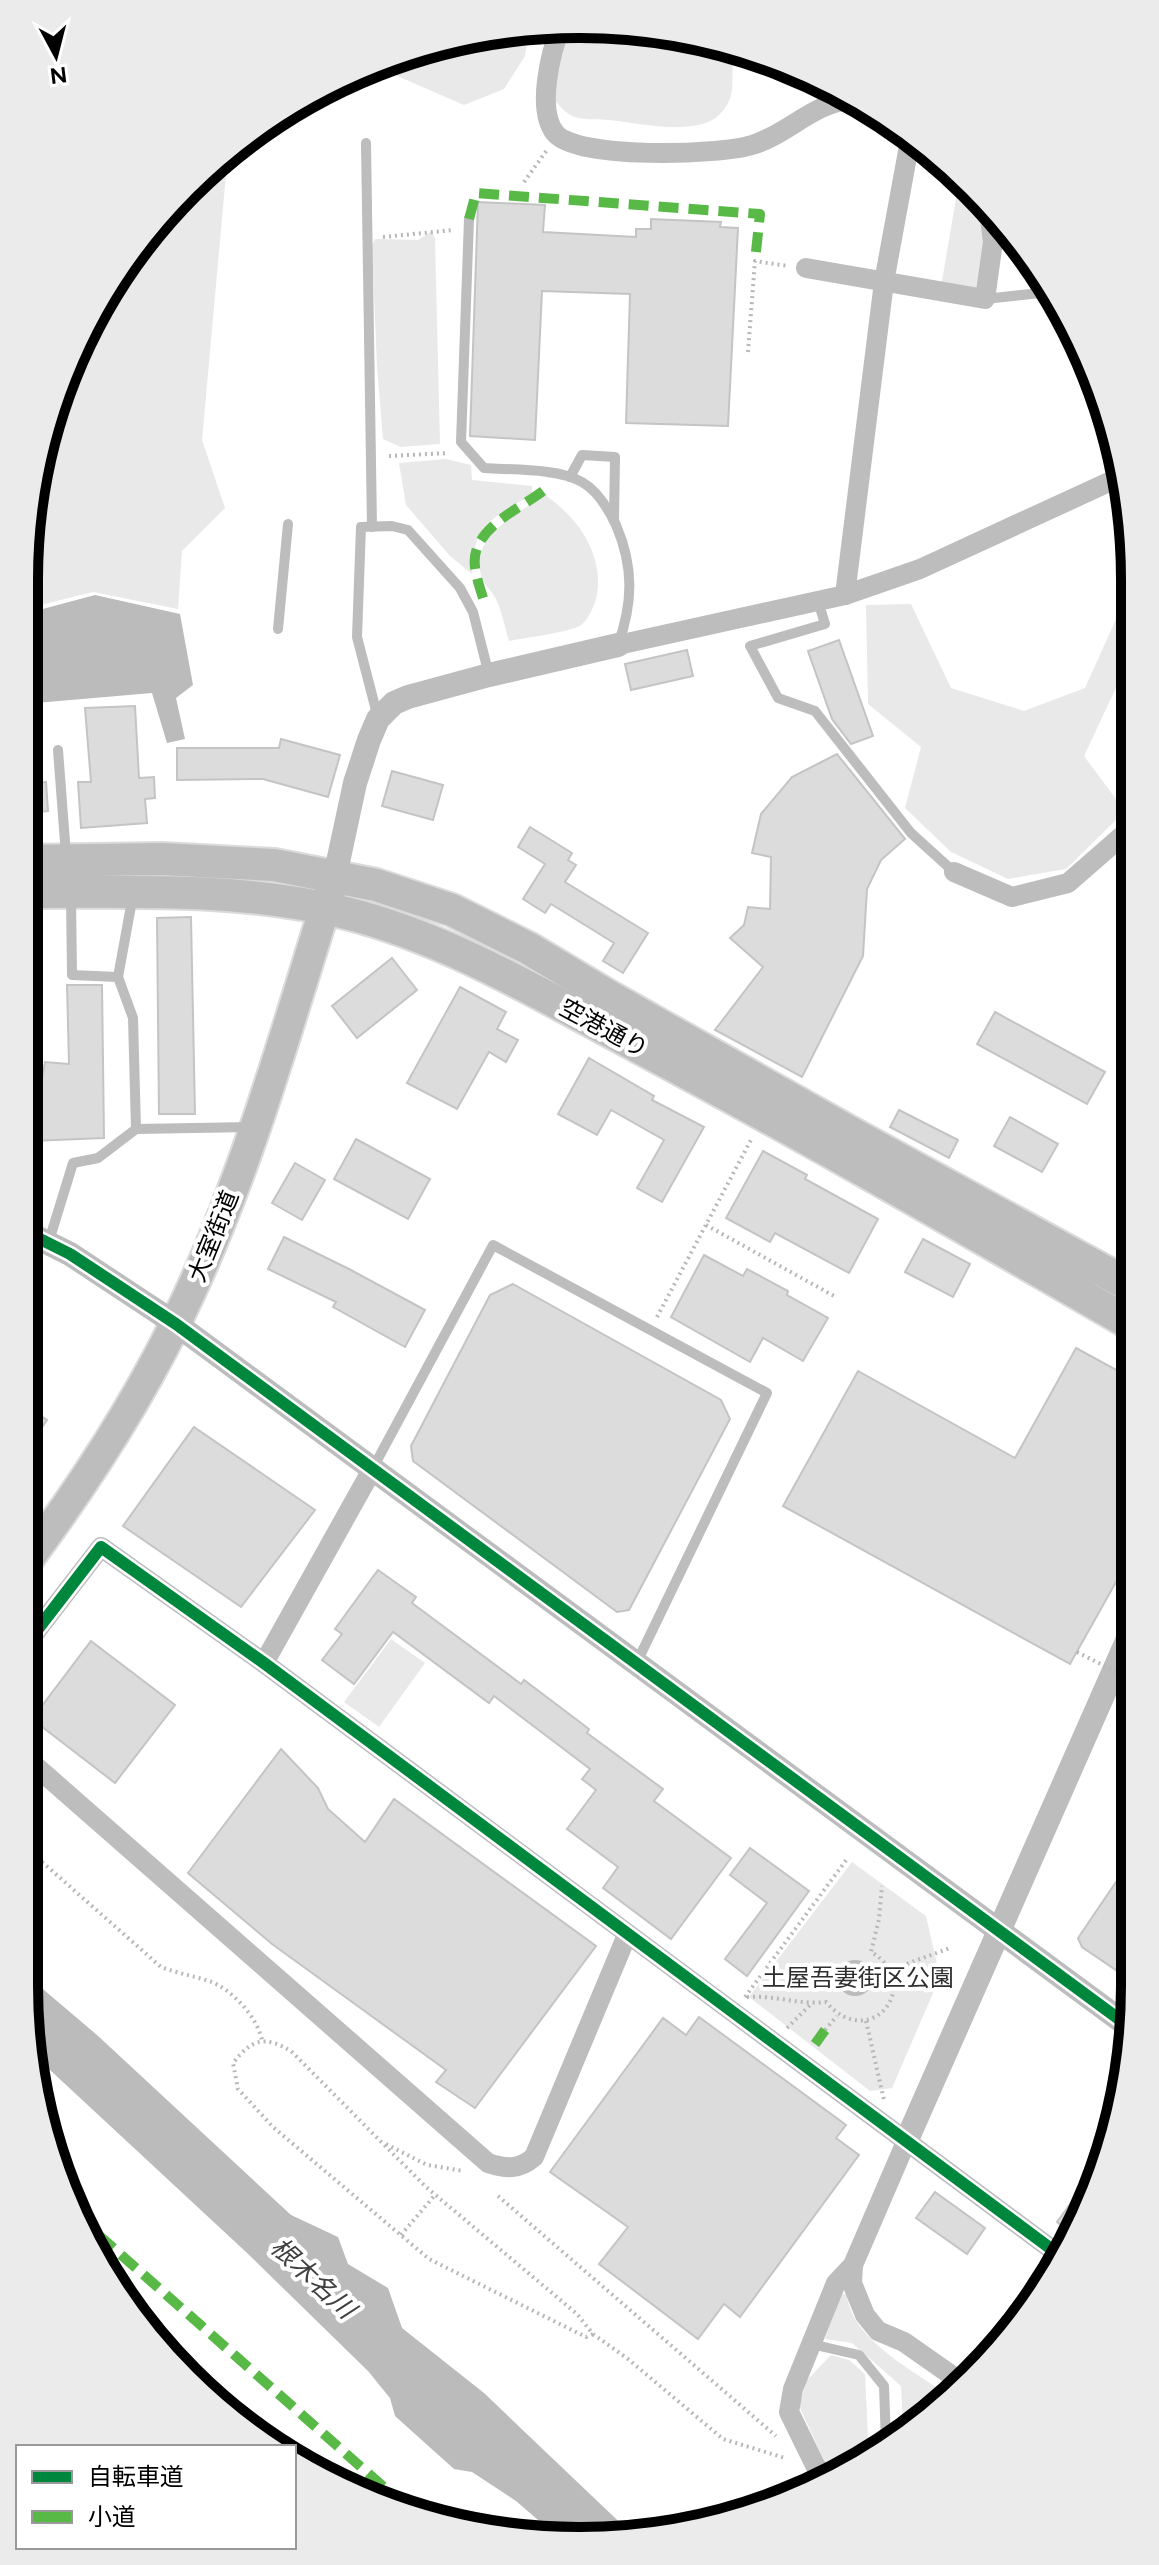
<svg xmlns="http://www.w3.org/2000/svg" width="1159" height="2565" viewBox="0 0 1159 2565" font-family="Figtree,'Noto Sans JP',sans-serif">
<rect width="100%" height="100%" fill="#fff"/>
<!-- green -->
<g fill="#e9e9e9">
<path d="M579,24L687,35L739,50L736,51C727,78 741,93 719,115C696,137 638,123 609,120C600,119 588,120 578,118C567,115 561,108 554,99L557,59L571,25Z"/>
<path d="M529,29L525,56L504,89L464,105L372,65L471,35Z"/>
<path d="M228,152L202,440L225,508L182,551L178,609L93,592L24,609V579L35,471L66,367L117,271L186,187Z"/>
<path d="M959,181L980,201L986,236L976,293L941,287Z"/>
<path d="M432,231L435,239L440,444L401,447L383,439L377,367L372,245L375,239L418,240Z"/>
<path d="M446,459L471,465L472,480L532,486V496C516,503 488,518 479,535C474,545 474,562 472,574L450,556L406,505L399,463Z"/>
<path d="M545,495C578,517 606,557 596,599C593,608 589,619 581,625C572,632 523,638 509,641C505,628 502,612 496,599C492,592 485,585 482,578C467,537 519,513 545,495Z"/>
<path d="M1130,588L1131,656L1084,756L1125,811L1066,869L1008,879L951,852L905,808L921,747L868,704L866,605L911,604L951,688L1024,711L1085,688Z"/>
<path d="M391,1639L425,1663L379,1727L344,1702Z"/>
<path d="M852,1862L926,1916L940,1977L892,2088L870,2091L749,1997Z"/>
<path d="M841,2293L847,2295C851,2339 913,2370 946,2394L903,2429L901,2386L852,2343L825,2339Z"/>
<path d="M831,2355L849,2360L865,2374L869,2457L857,2467L838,2474L823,2458L799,2406L807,2380Z"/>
</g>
<!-- water -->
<g fill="#bbb">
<path d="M95,595L180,614L193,685L176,698L185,739L167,743L152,693L24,704V614Z"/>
<circle cx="855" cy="1978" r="18"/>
<path d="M24,1973L97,2035L291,2215L338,2237L348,2264L388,2288L402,2328L484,2393L634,2536L579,2541L560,2539L516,2501L472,2472L454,2469L395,2416L390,2398L368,2371L246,2252L36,2057Z"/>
</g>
<!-- building -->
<g fill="#dcdcdc" stroke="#c4c4c4" stroke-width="2">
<path d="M478,202L545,205L543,232L636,237V229H651V219L721,222L720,227L738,228L728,426L626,423L630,294L542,291L535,440L470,436Z"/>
<path d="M839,640L873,736L851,744L832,719L808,651Z"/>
<path d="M687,650L693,676L631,690L625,664Z"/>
<path d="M135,706L139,778L154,777L155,798L145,799L147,823L81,828L78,782H91L85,708Z"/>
<path d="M281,739L340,755L328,797L263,779L177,780V748H279Z"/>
<path d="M837,754L905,839L881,860L867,889L863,956L802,1077L715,1030L763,967L730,938L744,925L748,907L770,909L771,857L752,853L761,814L792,777Z"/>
<path d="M392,771L443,785L433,820L382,806Z"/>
<path d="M46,782L48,811L24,813V783Z"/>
<path d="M530,827L572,853L568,860L576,865L565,882L648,933L623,973L603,961L614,943L551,904L545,913L523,899L545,864L518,847Z"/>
<path d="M191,917L195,1114H159L157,918Z"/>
<path d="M392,958L417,990L357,1038L332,1006Z"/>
<path d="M67,985H102L104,1138L31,1141L45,1062L69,1064Z"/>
<path d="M460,987L506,1012L497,1029L518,1040L506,1062L489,1052L457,1109L407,1083Z"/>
<path d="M995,1012L1105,1072L1087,1104L977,1044Z"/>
<path d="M589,1058L654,1096L652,1100L704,1127L662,1202L637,1188L664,1140L611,1110L597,1135L558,1114Z"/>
<path d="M899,1110L958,1140L949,1158L890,1127Z"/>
<path d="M1010,1117L1058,1144L1042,1172L994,1146Z"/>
<path d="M356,1139L430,1179L408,1219L334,1179Z"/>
<path d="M763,1151L807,1175L805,1179L878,1219L849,1273L775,1233L770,1242L726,1218Z"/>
<path d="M295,1163L325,1180L302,1220L272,1203Z"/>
<path d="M284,1237L351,1270L425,1310L405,1347L333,1307L336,1302L268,1269Z"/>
<path d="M923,1239L970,1264L953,1297L905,1272Z"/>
<path d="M704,1255L743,1276L747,1269L788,1291L787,1295L828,1318L803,1361L763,1338L750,1362L671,1317Z"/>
<path d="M513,1284L721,1400L730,1419L629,1610L617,1612L413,1461L411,1446L490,1295Z"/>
<path d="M1076,1348L1133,1379V1502L1124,1518L1133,1523L1134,1550L1070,1664L783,1506L858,1371L1015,1458Z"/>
<path d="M24,1404L47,1420L24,1453Z"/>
<path d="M194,1427L315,1510L241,1607L123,1526Z"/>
<path d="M378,1570L416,1597L412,1603L521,1684L524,1680L589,1729L587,1733L663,1789L654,1801L731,1858L671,1939L603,1888L618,1867L567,1829L596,1790L582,1779L590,1769L494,1696L489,1703L393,1632L354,1684L322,1660L342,1634L335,1629Z"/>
<path d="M91,1641L175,1705L115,1783L32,1719Z"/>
<path d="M281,1749L318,1788L328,1809L365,1842L394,1799L596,1946L475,2108L436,2082L446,2070L272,1944L188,1873Z"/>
<path d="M750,1848L809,1891L747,1976L725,1959L767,1903L730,1875Z"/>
<path d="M1135,1854V1983L1082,1947L1078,1938Z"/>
<path d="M699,2017L846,2125L836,2138L859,2155L740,2317L724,2304L698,2339L599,2264L628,2227L550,2172L663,2018L686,2035Z"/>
<path d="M1094,2171L1100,2175L1093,2198L1071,2233L1057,2222Z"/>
<path d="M935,2192L985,2228L967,2254L916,2218Z"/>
</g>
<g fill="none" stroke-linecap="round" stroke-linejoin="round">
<defs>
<path id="primary" d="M24,1565C86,1482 145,1391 188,1297C250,1164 288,1024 332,885"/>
<g id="trunk">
<path d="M24,861L162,859L274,865L376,885L452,910L528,948L608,996L851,1133L1133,1287"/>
<path d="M24,892C131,892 241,887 346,913C450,939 545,997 639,1047C806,1136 969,1230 1133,1325"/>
</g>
</defs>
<!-- primary casing -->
<use href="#primary" stroke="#dbdbdb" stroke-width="34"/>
<!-- trunk casing -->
<use href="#trunk" stroke="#dbdbdb" stroke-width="36"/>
<!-- path -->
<g stroke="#b8b8b8" stroke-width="4" stroke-dasharray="2 4" stroke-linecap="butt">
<path d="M524,182L547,150"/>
<path d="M383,237L454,230"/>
<path d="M748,352L755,261L788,266"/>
<path d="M389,456L449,453"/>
<path d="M706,1225L834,1296"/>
<path d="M657,1317L752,1138"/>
<path d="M24,1846L161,1967C177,1973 193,1976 209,1981C232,1989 257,2017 262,2040"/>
<path d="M890,1970L950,1948"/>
<path d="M745,1997L847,1859"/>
<path d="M747,1997C774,1995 799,2005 826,2002C871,2054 925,1983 871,1952L879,1919L882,1886"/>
<path d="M866,2021L884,2100"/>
<path d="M787,2028L811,2004"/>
<path d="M825,2030L837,2016"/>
<path d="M386,2144L427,2165L464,2171"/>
<path d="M498,2196L776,2436"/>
<path d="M401,2235L435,2195"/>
<path d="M593,2334L586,2337L429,2259L273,2127L238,2089L233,2063C252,2039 264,2035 291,2051L426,2187L577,2314L593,2334L628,2359L723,2439L785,2458"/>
</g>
<!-- service -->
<g stroke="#bdbdbd" stroke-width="10">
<path d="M366,143L372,527"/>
<path d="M469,219L461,442L484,468C512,470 558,468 582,482C598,491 608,508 616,525C634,567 633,603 618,645"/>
<path d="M985,299L1049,292"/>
<path d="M570,477L582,455L615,457L614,520"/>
<path d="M818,601L825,624L750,646L778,698L815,711L911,833L954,872"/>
<path d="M278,629L288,524"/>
<path d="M378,718L357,637L361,527L392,526L408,530L460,588L473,612L489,675"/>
<path d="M58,750L66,855"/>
<path d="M71,896L72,975L118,977L133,1018L136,1129L251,1127"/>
<path d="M118,977L133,895"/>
<path d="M49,1241L73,1163L98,1158L136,1129"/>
<path d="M373,1468L493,1245L767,1393L637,1662"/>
<path d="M811,2344L859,2355L884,2386L886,2443"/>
</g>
<!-- minor -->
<g stroke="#bdbdbd" stroke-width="20">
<path d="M561,26C551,51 536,109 555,133C577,160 720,155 752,145C787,135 814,102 851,100"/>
<path d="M806,268L985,299L993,242L989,210"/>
<path d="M845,595L920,569L1122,476"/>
<path d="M618,645L845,595L884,282L911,135"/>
<path d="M954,872L1012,897L1068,883L1131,828"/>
<path d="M24,1647L101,1547L264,1663L1058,2254"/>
<path d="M264,1663L373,1468"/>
<path d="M24,1756L488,2163C506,2169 519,2170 534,2157L627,1935"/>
<path d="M853,2265L852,2283L865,2315L878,2331L904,2342L961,2382"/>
<path d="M829,2477L816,2467L789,2412L793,2389L836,2283L853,2265L906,2142"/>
</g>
<!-- tertiary -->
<g stroke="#bdbdbd" stroke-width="24">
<path d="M335,876L355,783L369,740L378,719L394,703L408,697L489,675L618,645"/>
<path d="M24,1231L70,1254L176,1324L1131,2028"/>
<path d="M906,2142L1134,1625"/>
</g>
<!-- primary -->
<use href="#primary" stroke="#bdbdbd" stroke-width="30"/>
<!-- trunk -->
<use href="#trunk" stroke="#bdbdbd" stroke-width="32"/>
<!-- path-bridge -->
<path stroke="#b8b8b8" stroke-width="4" stroke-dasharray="2 4" stroke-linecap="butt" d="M1077,1652L1134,1681"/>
<!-- quiet -->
<g stroke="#58b947" stroke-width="10" stroke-dasharray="20 10" stroke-linecap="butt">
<path d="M469,219L476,193L760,214L755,261"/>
<path d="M483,598C480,588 476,577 475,567C470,529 518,510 543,491"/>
<path d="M815,2044L825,2030"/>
<path d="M76,2215L404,2505"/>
</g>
<defs>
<g id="cycleway">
<path d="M24,1231L70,1254L176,1324L1131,2028"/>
<path d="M24,1647L101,1547L264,1663L1058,2254"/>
</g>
</defs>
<!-- cycleway casing -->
<use href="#cycleway" stroke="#fff" stroke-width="17"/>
<!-- cycleway -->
<use href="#cycleway" stroke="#00873e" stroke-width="12"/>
</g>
<g text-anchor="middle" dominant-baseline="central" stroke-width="8" stroke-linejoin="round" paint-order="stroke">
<!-- street labels -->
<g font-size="24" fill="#000" stroke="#fff">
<text transform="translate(604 1028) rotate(28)">空港通り</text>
<text transform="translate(213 1236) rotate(-68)">大室街道</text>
</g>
<!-- park labels -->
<g font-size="24" fill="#2e2e2e" stroke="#fff">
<text x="858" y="1977">土屋吾妻街区公園</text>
</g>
<!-- water labels -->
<g font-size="26" font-style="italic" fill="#3f3f3f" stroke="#fff">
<text transform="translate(313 2278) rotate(43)">根木名川</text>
</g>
</g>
<!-- crop -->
<path d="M0 0H1159V2565H0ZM579 38H580A541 541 0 0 1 1121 579V1986A541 541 0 0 1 580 2527H579A541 541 0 0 1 38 1986V579A541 541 0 0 1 579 38Z" fill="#ebebeb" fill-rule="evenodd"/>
<path fill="none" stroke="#000" stroke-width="10" d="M579 38H580A541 541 0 0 1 1121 579V1986A541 541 0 0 1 580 2527H579A541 541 0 0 1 38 1986V579A541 541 0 0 1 579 38Z"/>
<!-- legend -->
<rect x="16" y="2445" width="280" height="104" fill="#ffffff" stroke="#999999" stroke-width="2"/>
<rect x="32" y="2471" width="40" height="12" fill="#00873e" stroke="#999999" stroke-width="2"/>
<text x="88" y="2485" font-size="24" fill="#000000">自転車道</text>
<rect x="32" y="2511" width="40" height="12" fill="#58b947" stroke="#999999" stroke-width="2"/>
<text x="88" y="2525" font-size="24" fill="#000000">小道</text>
<!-- north arrow -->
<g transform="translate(56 56) rotate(173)" stroke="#ffffff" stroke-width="6" paint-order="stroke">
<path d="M0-6L14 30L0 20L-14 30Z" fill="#000000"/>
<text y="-12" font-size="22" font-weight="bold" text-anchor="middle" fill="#000000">N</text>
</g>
</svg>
